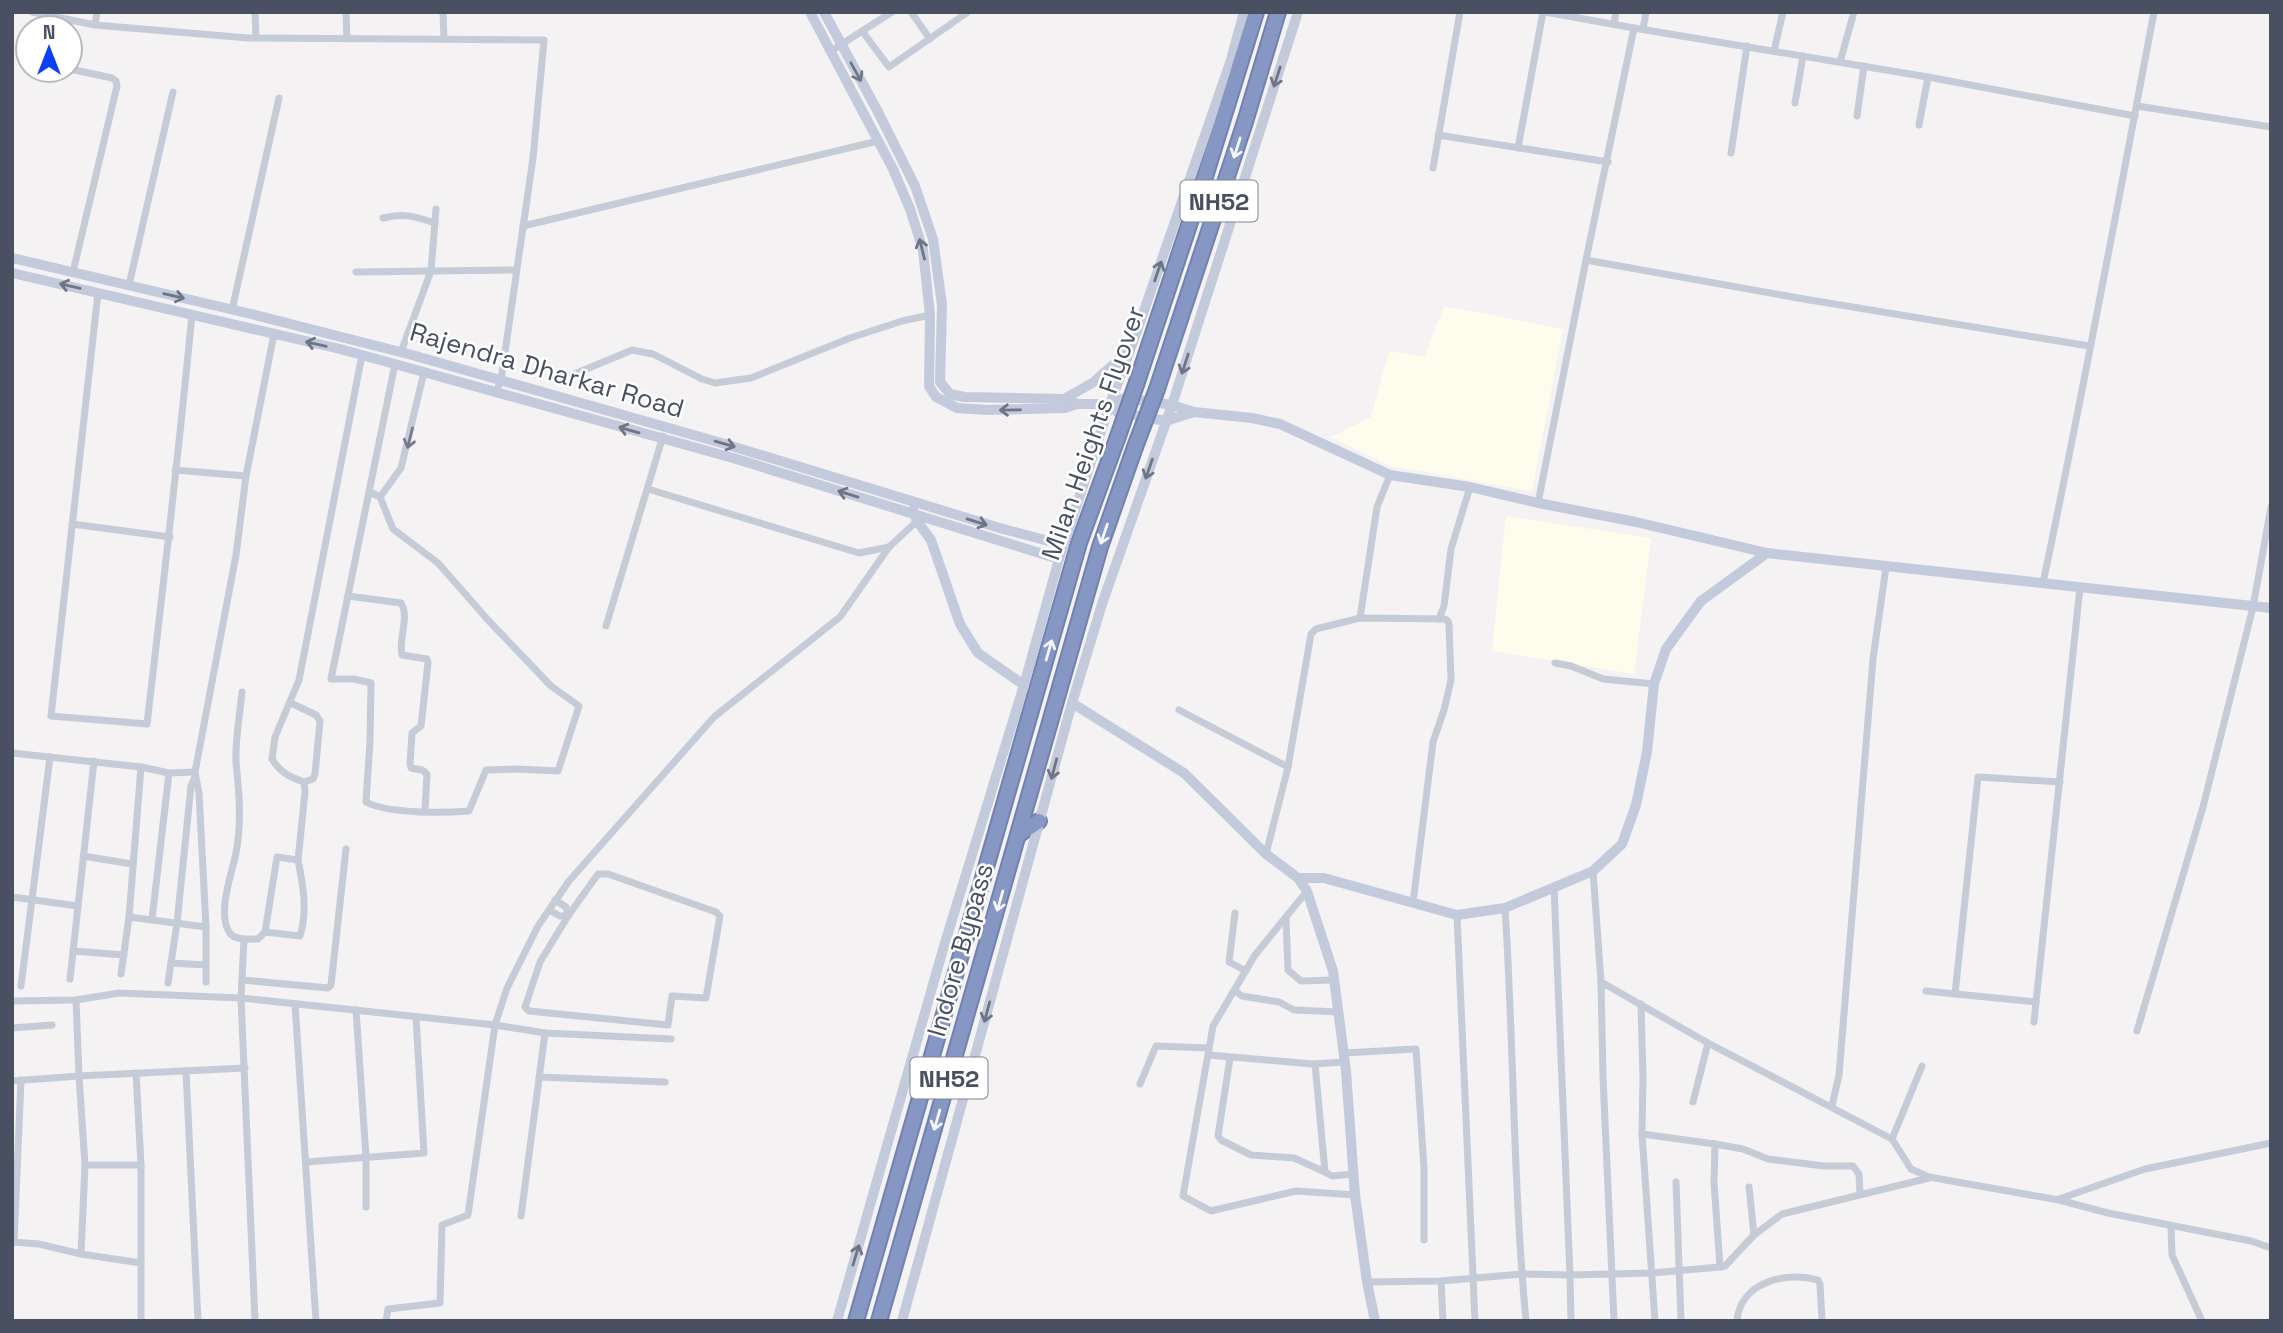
<svg xmlns="http://www.w3.org/2000/svg" width="2283" height="1333" viewBox="0 0 2283 1333" font-family="'Space Grotesk',sans-serif">
<rect width="100%" height="100%" fill="#f4f2f2"/>
<!-- commercial -->
<g fill="#fefcec">
<path d="M1444,306L1563,329L1532,491L1390,466L1331,437L1371,417L1389,351L1424,357Z"/>
<path d="M1506,516L1651,538L1634,674L1492,651Z"/>
</g>
<g fill="none" stroke-linecap="round" stroke-linejoin="round">
<defs>
<g id="highway">
<path d="M1137,382L1204,180L1256,12"/>
<path d="M1157,389L1245,122L1278,12"/>
<path d="M1018,835L1039,821"/>
<path d="M856,1321L1079,543L1117,439"/>
<path d="M879,1321L1100,547L1135,447"/>
</g>
</defs>
<!-- highway casing -->
<use href="#highway" stroke="#7182b0" stroke-width="18"/>
<!-- street -->
<g stroke="#c5cbd7" stroke-width="7">
<path d="M32,12L95,25L97,12"/>
<path d="M255,12L256,38"/>
<path d="M346,12L347,39"/>
<path d="M443,12L444,39"/>
<path d="M911,12L930,39"/>
<path d="M1545,12L1634,28"/>
<path d="M1614,24L1616,12"/>
<path d="M95,25L248,38L544,40L533,158L501,380L496,392"/>
<path d="M1643,29L1646,12"/>
<path d="M862,31L889,67L968,12"/>
<path d="M831,51L892,12"/>
<path d="M1774,51L1783,12"/>
<path d="M1840,62L1854,12"/>
<path d="M70,69L112,78L116,81L117,86L73,272"/>
<path d="M1795,103L1803,56"/>
<path d="M2137,106L2271,127"/>
<path d="M1857,116L1864,66"/>
<path d="M1919,125L1928,77"/>
<path d="M1438,135L1608,162"/>
<path d="M1518,148L1543,12"/>
<path d="M1731,153L1747,46"/>
<path d="M1433,168L1460,12"/>
<path d="M383,218C405,213 413,216 435,223"/>
<path d="M523,226L878,141"/>
<path d="M356,272L516,270"/>
<path d="M129,285L173,92"/>
<path d="M98,293L51,716L147,724C163,588 179,451 192,314"/>
<path d="M232,310L279,98"/>
<path d="M2089,346L1798,298L1586,260L1634,28L1928,77L2135,116"/>
<path d="M401,352L431,271L436,209"/>
<path d="M565,378L632,350L653,354L702,379L715,383L751,378L850,338L902,321L930,315"/>
<path d="M175,470L246,476"/>
<path d="M648,489L859,553L889,547"/>
<path d="M370,492L380,497L393,529L438,563L488,620L551,686L579,706L558,771L517,769L486,770L469,811C442,813 389,814 366,802L370,741L371,683L354,679H331L395,364"/>
<path d="M380,497L401,468L424,372"/>
<path d="M1538,503L1586,260"/>
<path d="M72,524L170,537"/>
<path d="M2043,583C2083,394 2118,203 2154,12"/>
<path d="M348,596L401,603C410,617 398,639 402,655L427,659L428,663L421,726L412,733L410,763L411,768L422,770L427,774L425,810"/>
<path d="M1360,618L1377,507L1390,475"/>
<path d="M1439,619L1444,606L1451,549L1470,487"/>
<path d="M606,626L663,436"/>
<path d="M1555,663L1571,666L1603,679L1654,684"/>
<path d="M242,692C240,714 235,739 236,762C239,792 242,822 236,853C232,873 217,912 229,932C234,941 249,939 258,939L265,932L277,857L298,860L305,792L304,782L313,779L315,774L320,721L316,715L291,703"/>
<path d="M1179,710L1288,767"/>
<path d="M12,753L141,767L169,773L152,919"/>
<path d="M169,773L195,772"/>
<path d="M304,782C289,777 280,772 272,759L275,737L299,680L362,355"/>
<path d="M1266,854L1288,767L1311,634L1316,629L1360,618L1445,619L1448,621L1449,624L1451,680L1444,710L1433,742L1413,903"/>
<path d="M83,856L132,864"/>
<path d="M1593,871L1601,982L1708,1043L1892,1139L1911,1169L1929,1177L2059,1200L2108,1213L2251,1241L2271,1248"/>
<path d="M598,874H608L716,912L720,916L706,998L672,996L668,1025L529,1011L525,1007L540,962L568,916Z"/>
<path d="M1307,891L1255,955L1213,1026L1183,1196L1211,1211L1296,1191L1355,1195"/>
<path d="M12,897L78,906"/>
<path d="M1505,908C1514,1046 1513,1184 1526,1321"/>
<path d="M549,910L560,916H568L566,907L555,900"/>
<path d="M1235,913L1229,962L1246,971"/>
<path d="M1457,915L1475,1321"/>
<path d="M129,917L206,927"/>
<path d="M1286,919L1288,970L1301,981L1334,980"/>
<path d="M265,932L300,936C308,911 303,885 298,860"/>
<path d="M244,939L241,998L255,1321"/>
<path d="M73,951L124,955"/>
<path d="M171,963L206,965"/>
<path d="M121,974L129,917L141,767"/>
<path d="M70,979L94,761"/>
<path d="M242,980L328,988L331,985L346,849"/>
<path d="M206,982V927L199,793L195,772L236,555L246,476L274,334"/>
<path d="M1601,982L1603,1077L1614,1321"/>
<path d="M168,983L177,923L191,786L194,779"/>
<path d="M21,986L50,757"/>
<path d="M1234,990L1242,996L1279,1002L1294,1010L1338,1012"/>
<path d="M1926,991L2036,1002L2080,587"/>
<path d="M1955,994L1978,777L2060,782"/>
<path d="M12,1001L76,1000L119,993L241,998L495,1025L545,1033L671,1039"/>
<path d="M295,1004L316,1321"/>
<path d="M1641,1004L1643,1077L1642,1134L1655,1321"/>
<path d="M356,1010L366,1157V1207"/>
<path d="M2034,1022L2036,1002"/>
<path d="M12,1028L52,1025"/>
<path d="M2137,1031L2203,807L2253,607L2271,507"/>
<path d="M1344,1053L1416,1049L1424,1168V1240"/>
<path d="M1209,1055L1312,1064L1345,1062"/>
<path d="M1230,1058L1218,1136L1221,1140L1251,1155L1294,1158L1325,1172L1315,1064"/>
<path d="M186,1071L198,1321"/>
<path d="M136,1073L141,1165"/>
<path d="M539,1077L665,1082"/>
<path d="M12,1081L79,1076L76,1000"/>
<path d="M1140,1084L1156,1046L1209,1048"/>
<path d="M1693,1102L1708,1043"/>
<path d="M1832,1106L1839,1075L1873,659L1886,567"/>
<path d="M1642,1134L1715,1144L1714,1182L1720,1267"/>
<path d="M1892,1139L1922,1066"/>
<path d="M1715,1144L1743,1149L1768,1159L1824,1166H1853L1859,1174L1860,1195"/>
<path d="M306,1162L424,1153L416,1017"/>
<path d="M85,1165L81,1254L141,1263"/>
<path d="M1325,1172L1332,1176L1353,1174"/>
<path d="M1676,1182L1681,1321"/>
<path d="M1749,1187L1754,1235"/>
<path d="M2059,1199L2145,1169L2271,1143"/>
<path d="M521,1216L545,1033"/>
<path d="M2171,1226L2172,1255L2202,1321"/>
<path d="M12,1242L39,1244L81,1254"/>
<path d="M14,1242L21,1080"/>
<path d="M1441,1281L1443,1321"/>
<path d="M1367,1282L1441,1281L1522,1274L1570,1275L1554,887"/>
<path d="M141,1321V1165H85L79,1076L245,1068"/>
<path d="M386,1321L388,1309L440,1303L442,1225L468,1215L495,1025L507,988L538,926L569,881L714,717L840,617L889,547L917,521"/>
<path d="M1571,1321L1570,1275L1652,1273L1720,1267L1725,1266L1754,1235L1782,1214L1929,1178"/>
<path d="M1737,1321C1740,1282 1786,1271 1818,1280L1820,1284L1822,1321"/>
</g>
<!-- secondary -->
<g stroke="#c3cadc" stroke-width="10">
<path d="M810,12L893,169L910,209L923,250L930,315L929,386L936,397L957,408L987,410L1065,408L1077,404H1110L1125,398L1172,405L1194,412L1252,418L1280,424L1390,475L1470,487L1538,503L1636,522L1767,553L2271,608"/>
<path d="M824,12L878,112L915,186L933,239L942,305L940,382L950,394L964,397L1064,399L1077,404"/>
<path d="M12,258L251,314L412,355L725,444L1003,529L1064,545"/>
<path d="M12,273L340,349L413,369L733,458L1059,559"/>
<path d="M1064,399L1094,382L1126,353"/>
<path d="M1110,404L1117,412L1166,421L1194,412"/>
<path d="M913,510L917,521L931,540L960,624L978,653L1024,685"/>
<path d="M1072,703L1184,773L1266,854L1298,878L1307,891L1333,971L1346,1071L1355,1195L1367,1282L1375,1321"/>
<path d="M1298,878H1324L1457,915L1505,908L1593,871L1622,844L1636,805L1647,752L1654,684L1666,649L1701,601L1767,553"/>
<path d="M837,1321L944,946L1024,685L1059,559L1110,404L1137,331L1230,63L1244,12"/>
<path d="M902,1321L1072,703L1102,604L1172,405L1298,12"/>
</g>
<!-- highway -->
<use href="#highway" stroke="#8697c4" stroke-width="14"/>
<defs>
<g id="highway-bridge">
<path d="M1117,439L1137,382"/>
<path d="M1135,447L1157,389"/>
</g>
</defs>
<!-- highway-bridge casing -->
<use href="#highway-bridge" stroke="#7182b0" stroke-width="18" stroke-linecap="butt"/>
<!-- highway-bridge -->
<use href="#highway-bridge" stroke="#8697c4" stroke-width="14"/>
</g>
<!-- one-way arrows -->
<defs><path id="oneway-shaft" d="M-6 0H5M1.5-3L5.5 0L1.5 3" fill="none" stroke-width="1.6" stroke-linecap="round" stroke-linejoin="round" transform="scale(1.75)"/></defs>
<g stroke="#6d7586">
<use href="#oneway-shaft" transform="translate(856 72) rotate(61)"/>
<use href="#oneway-shaft" transform="translate(1277 77) rotate(108)"/>
<use href="#oneway-shaft" transform="translate(922 249) rotate(-104)"/>
<use href="#oneway-shaft" transform="translate(1158 271) rotate(-71)"/>
<use href="#oneway-shaft" transform="translate(70 286) rotate(-167)"/>
<use href="#oneway-shaft" transform="translate(174 296) rotate(13)"/>
<use href="#oneway-shaft" transform="translate(316 344) rotate(-167)"/>
<use href="#oneway-shaft" transform="translate(1185 364) rotate(108)"/>
<use href="#oneway-shaft" transform="translate(1010 410) rotate(179)"/>
<use href="#oneway-shaft" transform="translate(629 430) rotate(-164)"/>
<use href="#oneway-shaft" transform="translate(725 444) rotate(16)"/>
<use href="#oneway-shaft" transform="translate(1149 469) rotate(109)"/>
<use href="#oneway-shaft" transform="translate(848 494) rotate(-163)"/>
<use href="#oneway-shaft" transform="translate(977 522) rotate(17)"/>
<use href="#oneway-shaft" transform="translate(1054 769) rotate(105)"/>
<use href="#oneway-shaft" transform="translate(987 1012) rotate(105)"/>
<use href="#oneway-shaft" transform="translate(856 1255) rotate(-73)"/>
</g>
<g stroke="#f3f5f9">
<use href="#oneway-shaft" transform="translate(1237 148) rotate(108)"/>
<use href="#oneway-shaft" transform="translate(1104 534) rotate(109)"/>
<use href="#oneway-shaft" transform="translate(1049 650) rotate(-74)"/>
<use href="#oneway-shaft" transform="translate(1000 901) rotate(106)"/>
<use href="#oneway-shaft" transform="translate(937 1120) rotate(106)"/>
</g>
<use stroke="#747b8a" href="#oneway-shaft" transform="translate(410 438) rotate(104)"/>
<g text-anchor="middle" dominant-baseline="central" stroke-width="5" stroke-linejoin="round" paint-order="stroke">
<!-- shield labels -->
<g fill="#fff" stroke="#7f8490" stroke-width="2">
<rect x="1180.5" y="180.5" width="77" height="41" rx="5"/>
<rect x="910.5" y="1057.5" width="77" height="41" rx="5"/>
</g>
<g font-size="24" font-weight="bold" fill="#485061">
<text x="1219" y="201">NH52</text>
<text x="949" y="1078">NH52</text>
</g>
<!-- street labels -->
<g font-size="26" fill="#485061" stroke="#fff">
<text transform="translate(547 370) rotate(16)">Rajendra Dharkar Road</text>
<text transform="translate(1093 433) rotate(-71)">Milan Heights Flyover</text>
<text transform="translate(960 950) rotate(-74)">Indore Bypass</text>
</g>
</g>
<!-- border -->
<rect width="2283" height="1333" fill="none" stroke="#485061" stroke-width="28"/>
<!-- north arrow -->
<g transform="translate(49 49)"><circle r="33" fill="#ffffff" stroke="#b6b9c0" stroke-width="2"/>
<path d="M0-5L12 26L0 18L-12 26Z" fill="#0b40f6"/>
<text y="-10" font-size="19" font-weight="bold" text-anchor="middle" fill="#485061">N</text>
</g>
</svg>
